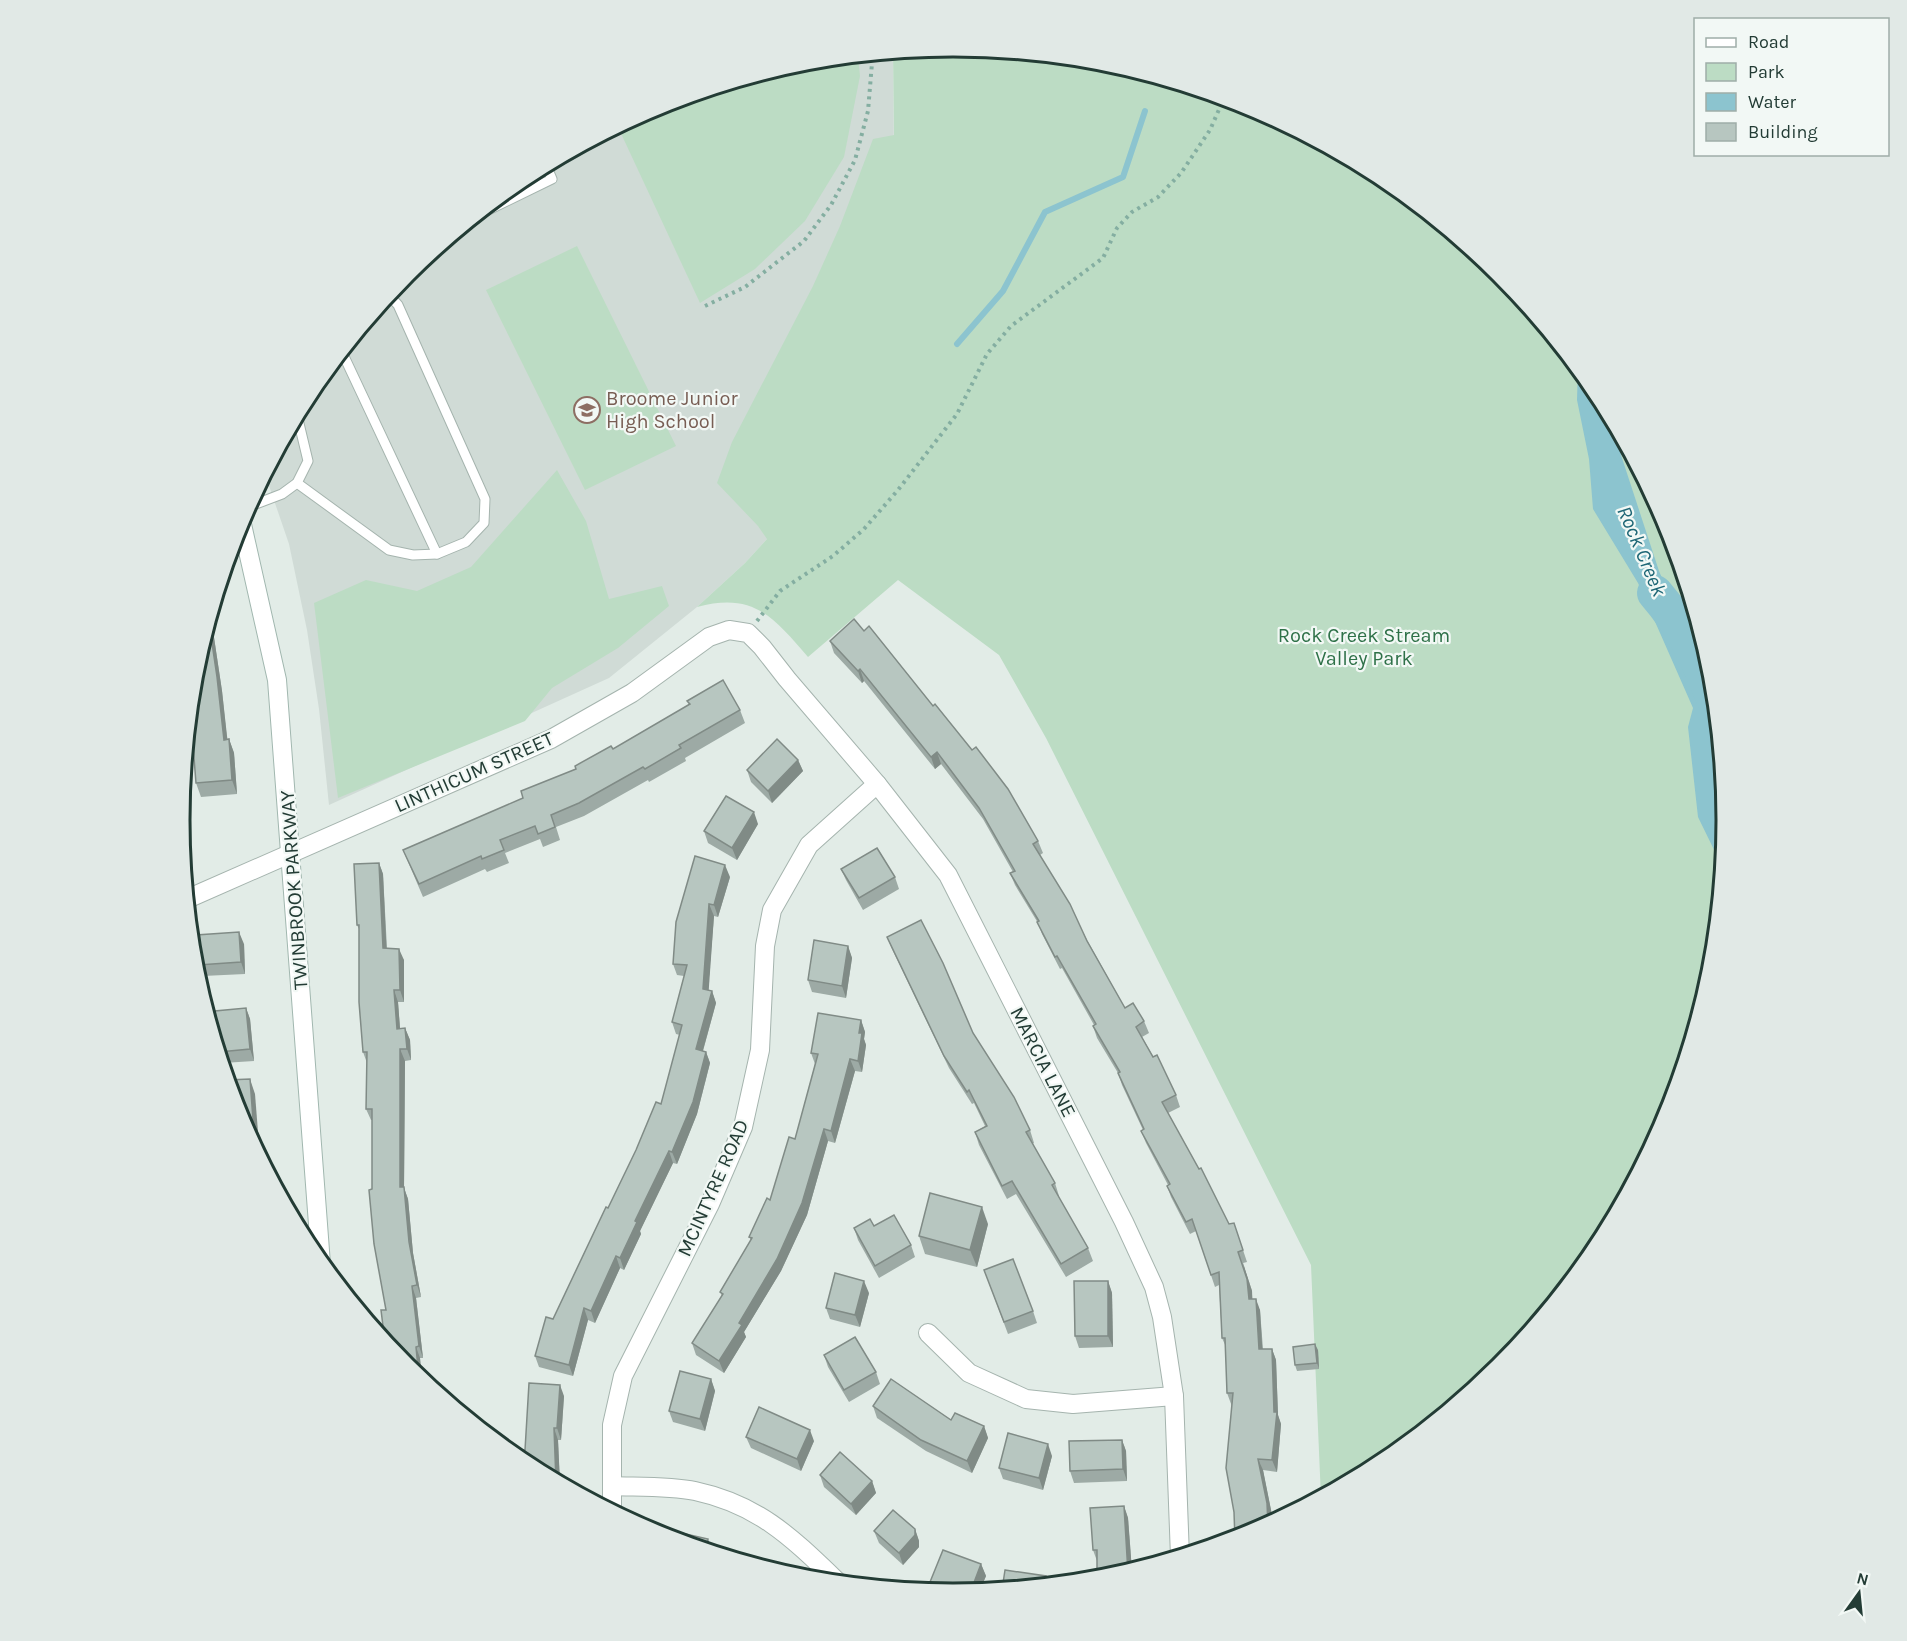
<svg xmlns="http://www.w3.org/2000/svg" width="1907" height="1641" viewBox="0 0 1907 1641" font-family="Karla,sans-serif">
<rect width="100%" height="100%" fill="#e2ece7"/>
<!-- built -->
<path fill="#d0dbd6" d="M893,52L896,377L822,479L745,563L697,607L609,678L329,805L319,709L307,630L289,544L265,474L310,390L406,273L524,177L658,105L803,61Z"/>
<!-- green -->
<g fill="#bcdcc4">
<path d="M954,47L1105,61L1250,106L1384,177L1501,273L1597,391L1669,525L1713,670L1727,821L1713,972L1668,1117L1597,1251L1501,1368L1383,1464L1321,1498L1311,1265L1046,738L999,655L898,580L808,657C773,617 754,592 697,607L745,563L767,539L758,526L717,483L732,442L813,286L840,226L873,139L894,135L893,52Z"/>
<path d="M858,56L860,76L844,157L805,221L755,269L700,303L618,127L658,105L803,61Z"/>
<path d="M577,246L676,446L585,490L486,290Z"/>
<path d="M557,470L586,521L609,599L662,586L669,606L618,648L552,688L525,721L338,798L314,603L366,580L417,591L471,567Z"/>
</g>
<!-- water -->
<path fill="#8cc4cf" d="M1578,367L1597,391L1618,429L1621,455L1659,571L1716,708L1727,821L1721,881L1720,862L1698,817L1688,727L1693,708L1638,583L1593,509L1589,459L1577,400Z"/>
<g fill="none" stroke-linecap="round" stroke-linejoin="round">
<!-- stream -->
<g stroke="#8cc4cf" stroke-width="6">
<path d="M957,344L1003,291L1045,212L1123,177L1145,111"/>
<path d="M1675,616L1688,590"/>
</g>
<!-- river -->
<path stroke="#8cc4cf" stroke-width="36" d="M1655,593C1687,630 1698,659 1716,703"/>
<defs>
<g id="lane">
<path d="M476,216L552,179L546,165"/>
<path d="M342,352L437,554"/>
<path d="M297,483L389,550L413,555L437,554L466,542L484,523L485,499L398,305L389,295"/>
<path d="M248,507L282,494L297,483L308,461L297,415"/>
</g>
<g id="street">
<path d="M187,899L551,739L632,693L709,637L729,630L748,633L762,647L787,679L877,784L948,875L1124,1222L1154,1287L1162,1317L1174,1396L1180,1557"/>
<path d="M928,1333L969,1373L1026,1399L1073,1404L1174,1396"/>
<path d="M612,1486C637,1487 671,1486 695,1491C760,1505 793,1539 839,1583"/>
<path d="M612,1511V1425L623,1376L710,1204L743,1127L760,1050L765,946L772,910L809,845L877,784"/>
</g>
<path id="secondary" d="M241,520L277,680L321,1264"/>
</defs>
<!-- lane casing -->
<use href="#lane" stroke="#a5b4ae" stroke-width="11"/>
<!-- street casing -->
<use href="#street" stroke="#a5b4ae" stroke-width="20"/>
<!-- secondary casing -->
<use href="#secondary" stroke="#a1b7af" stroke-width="20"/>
<!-- path -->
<g stroke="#84aea1" stroke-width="4" stroke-dasharray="3 4.5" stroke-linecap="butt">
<path d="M705,306L745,287L804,241L831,205L855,160L868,111L872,63L871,55"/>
<path d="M757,621L780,591L833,556L864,529L898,490L957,414L987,354L1011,326L1103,258L1117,228L1132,212L1158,197L1181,173L1210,130L1224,98"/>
</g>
<!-- lane -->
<use href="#lane" stroke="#fff" stroke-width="9"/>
<!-- street -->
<use href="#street" stroke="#fff" stroke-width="18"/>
<!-- secondary -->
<use href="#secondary" stroke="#fff" stroke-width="18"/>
</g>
<!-- wall -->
<g fill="#9daaa5">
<path d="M538,169L539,174L512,186L524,177Z"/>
<path d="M210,619L212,624L222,691L227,739H229L234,753L237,794L201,797L196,783L192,734H191L189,728L194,669Z"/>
<path d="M830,641L1038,841L1043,853L1040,855L1125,1008L1144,1021L1149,1033L1142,1037L1176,1095L1180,1107L1168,1113L1229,1224L1234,1223L1247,1262L1243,1263L1252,1291V1299L1260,1310L1263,1349H1272L1276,1360L1278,1415L1281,1424L1277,1472L1263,1470L1272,1515L1227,1393L1226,1347L1222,1338L1219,1285L1215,1287L1196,1231L1190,1234L1171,1197L1167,1186L1168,1185L1146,1143L1141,1131L1143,1130L1122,1085L1118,1073L1097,1038L1093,1026L1094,1025L1062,968L1060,969L1042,934L1038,923L1015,885L1010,873L1013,872L983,819L941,764L935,769L864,681L862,683L834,653Z"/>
<path d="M687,701L740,710L745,723L685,758L686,761L649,782L648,780L584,816L556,827L560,840L543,847L540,839L505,853L509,863L487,872L485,869L423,897L403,850L523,798L613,749L689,705Z"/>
<path d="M798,760L803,771L772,803L751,782L747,770Z"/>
<path d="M180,820L183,827L188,839L182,842Z"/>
<path d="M758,824L737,860L708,843L704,831Z"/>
<path d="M379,863L383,874L387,948L404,960V1002H398L400,1029L405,1028L410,1040L411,1060L405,1061L404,1188L408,1199L413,1253L421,1297L416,1298L423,1358H420L422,1381L406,1368L386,1310L372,1189V1120H371L366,1109L367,1063L363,1052L359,929L357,925Z"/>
<path d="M841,869L895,877L899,889L863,910L846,880Z"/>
<path d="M730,877L718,917L714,916L708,990L712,991L716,1003L703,1051L706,1052L710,1063L697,1114L677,1164L673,1163L640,1231L641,1234L624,1270L620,1268L595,1323L588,1320L573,1376L539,1367L535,1356L661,1104L680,1035L676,1034L672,1022L684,976L677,975L673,964L676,922Z"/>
<path d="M887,937L973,1033L1030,1130L1034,1143L1032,1144L1055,1183L1059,1196L1058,1197L1088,1248L1093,1261L1066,1277L1016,1194L1007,1199L979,1145L975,1132L985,1126L974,1103L972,1104L949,1068L892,949Z"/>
<path d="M244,944L245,974L203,976L198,965Z"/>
<path d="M848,946L852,958L846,998L812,992L808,980Z"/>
<path d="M246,1008L250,1019L254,1061L223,1063L219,1052Z"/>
<path d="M861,1020L865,1032L864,1039L866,1045L862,1072L855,1071L835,1143L828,1141L807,1215L781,1271L744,1332L746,1337L724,1373L696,1355L692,1343L722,1296L720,1292L751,1240L749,1237L770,1200L795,1139L815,1064L811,1053Z"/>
<path d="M988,1224L977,1267L925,1254L919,1236Z"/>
<path d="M874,1226L911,1245L915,1257L879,1278L858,1240L854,1228Z"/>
<path d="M984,1270L1033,1311L1037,1323L1008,1334Z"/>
<path d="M1108,1281L1112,1293L1113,1347L1079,1348L1075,1336Z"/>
<path d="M869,1293L860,1327L830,1319L826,1308Z"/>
<path d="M1318,1350L1319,1369L1297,1371L1295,1365Z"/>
<path d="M824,1355L876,1372L880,1384L849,1402L828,1367Z"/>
<path d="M711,1379L715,1391L705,1431L673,1422L669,1411Z"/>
<path d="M564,1396L561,1440H558L560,1484L524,1464L525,1450Z"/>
<path d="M873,1406L984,1426L988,1438L972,1473L926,1451L877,1418Z"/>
<path d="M746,1437L814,1441L801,1471L751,1448Z"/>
<path d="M1122,1440L1126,1451L1127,1481L1074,1483L1070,1471Z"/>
<path d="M1052,1456L1043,1490L1003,1479L999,1468Z"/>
<path d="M820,1475L872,1481L876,1493L856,1515L824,1487Z"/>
<path d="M1124,1506L1128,1518L1132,1571L1104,1580L1093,1550Z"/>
<path d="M915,1529L919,1541V1547L903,1565L879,1543L874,1531Z"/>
<path d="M981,1564L986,1576L979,1592L954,1594L934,1593L930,1582Z"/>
</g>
<!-- shaded-wall -->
<g fill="#808b86">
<path d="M210,619L212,624L222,691L229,754L224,740L209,623Z"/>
<path d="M860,669L864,681L862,683L858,671Z"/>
<path d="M229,739L234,753L237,794L232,780Z"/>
<path d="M937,752L941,764L935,769L931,757Z"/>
<path d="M798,760L803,771L772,803L768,791Z"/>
<path d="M754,812L758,824L737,860L732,848Z"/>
<path d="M379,863L383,874L387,960L383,948Z"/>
<path d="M725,865L730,877L718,917L714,905Z"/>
<path d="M709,904L714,916L708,1000L703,989Z"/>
<path d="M239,932L244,944L245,974L241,962Z"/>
<path d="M848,946L852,958L846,998L842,986Z"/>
<path d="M399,949L404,960V1002L400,990Z"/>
<path d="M394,990L398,1002L401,1041L397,1029Z"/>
<path d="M712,991L716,1003L700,1061L696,1049Z"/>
<path d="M246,1008L250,1019L254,1061L250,1049Z"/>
<path d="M861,1020L865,1032L864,1039L866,1045L862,1072L858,1061L859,1033Z"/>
<path d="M405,1028L410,1040L411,1060L407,1049Z"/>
<path d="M400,1049L405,1061L404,1188L408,1199L413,1253L421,1297L417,1285L400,1187Z"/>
<path d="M706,1052L710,1063L697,1114L677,1164L672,1152Z"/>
<path d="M850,1059L855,1071L835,1143L831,1131Z"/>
<path d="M250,1079L255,1094L260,1157L255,1147Z"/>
<path d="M824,1129L828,1141L807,1215L781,1271L744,1332L746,1337L724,1373L719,1361L739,1323Z"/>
<path d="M669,1151L673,1163L640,1231L641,1234L624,1270L620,1258L635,1221Z"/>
<path d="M982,1207L988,1224L977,1267L970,1250Z"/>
<path d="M616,1256L620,1268L595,1323L591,1311Z"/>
<path d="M1243,1263L1252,1291L1253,1311L1249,1299Z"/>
<path d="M864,1281L869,1293L860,1327L855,1315Z"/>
<path d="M1108,1281L1112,1293L1113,1347L1108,1336Z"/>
<path d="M412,1286L416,1298L423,1358L419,1346Z"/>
<path d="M1256,1299L1260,1310L1263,1361L1259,1349Z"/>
<path d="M584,1308L588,1320L573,1376L569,1365Z"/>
<path d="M1315,1344L1318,1350L1319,1369L1317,1363Z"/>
<path d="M416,1347L420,1358L422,1381L419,1378Z"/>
<path d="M1272,1349L1276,1360L1278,1415L1281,1424L1277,1472L1272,1460L1274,1412Z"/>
<path d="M711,1379L715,1391L705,1431L700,1419Z"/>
<path d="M560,1385L564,1396L561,1440L557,1428Z"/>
<path d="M984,1426L988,1438L972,1473L967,1461Z"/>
<path d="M554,1428L558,1440L560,1484L556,1482Z"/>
<path d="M810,1430L814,1441L801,1471L797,1459Z"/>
<path d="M1122,1440L1126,1451L1127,1481L1123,1469Z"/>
<path d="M1048,1444L1052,1456L1043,1490L1039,1478Z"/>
<path d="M1258,1459L1263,1470L1272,1515V1524L1268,1526Z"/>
<path d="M872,1481L876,1493L856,1515L851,1504Z"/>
<path d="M1124,1506L1128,1518L1132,1571L1128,1573Z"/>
<path d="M915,1529L919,1541V1547L903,1565L899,1553Z"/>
<path d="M708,1539L712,1551V1552L705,1550Z"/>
<path d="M981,1564L986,1576L979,1592L970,1593Z"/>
<path d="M1046,1576L1049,1585L1044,1586Z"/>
</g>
<!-- building -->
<g fill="#b7c6c0" stroke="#808b86" stroke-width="1.5">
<path d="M854,619L864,631L869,626L933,706L935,704L972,750L976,747L1008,789L1038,841L1033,844L1070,904L1087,941L1125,1008L1133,1003L1144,1021L1136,1027L1153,1057L1157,1055L1176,1095L1162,1102L1199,1169L1201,1168L1229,1224L1234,1223L1243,1250L1238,1252L1247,1279L1249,1299H1256L1259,1349H1272L1274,1412H1277L1272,1460L1258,1459L1267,1503L1268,1526L1249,1536L1235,1540L1234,1512L1226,1468L1233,1393H1227L1225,1338H1222L1219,1272L1211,1275L1192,1219L1186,1222L1167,1186L1170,1184L1141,1131L1144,1129L1118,1073L1120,1072L1093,1026L1096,1024L1057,956L1055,957L1037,922L1039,921L1010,873L1015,871L979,808L937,752L931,757L860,669L858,671L830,641Z"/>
<path d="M209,623L217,677L224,740L229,739L232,780L196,783L191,720H189L194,669Z"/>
<path d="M723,680L740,710L679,745L681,748L645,769L643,767L579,803L551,815L555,827L538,834L535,826L500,840L504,850L482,859L481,856L419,884L403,850L523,798L521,791L576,769L575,766L611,746L613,749L690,704L687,701Z"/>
<path d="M777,739L798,760L768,791L747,770Z"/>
<path d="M726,796L754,812L732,848L704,831Z"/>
<path d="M180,819L183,827L180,829Z"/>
<path d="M877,848L895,877L859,898L841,869Z"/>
<path d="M695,856L725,865L714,905L709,904L703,989L712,991L696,1049L706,1052L693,1102L672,1152L669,1151L635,1221L637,1222L620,1258L616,1256L591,1311L584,1308L569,1365L535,1356L546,1317L553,1319L606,1207L608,1208L636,1150L656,1102L661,1104L682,1025L672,1022L687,965L673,964L676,922Z"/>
<path d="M379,863L383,948L399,949L400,990H394L397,1029L405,1028L407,1049H400V1187H404L409,1242L417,1285L412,1286L419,1346L416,1347L419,1378L406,1368L385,1342L381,1310H386L374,1244L369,1190L372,1189V1109H366L367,1052H363L359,1002V925H357L354,864Z"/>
<path d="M921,920L943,963L973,1033L1014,1097L1030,1130L1026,1132L1055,1183L1052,1185L1088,1248L1061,1264L1012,1181L1002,1186L975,1132L987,1126L969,1090L967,1092L944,1056L887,937Z"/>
<path d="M239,932L241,962L198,965L196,935Z"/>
<path d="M814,940L848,946L842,986L808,980Z"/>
<path d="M246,1008L250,1049L219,1052L215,1011Z"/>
<path d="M818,1013L861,1020L859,1033H862L858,1061L850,1059L831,1131L824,1129L802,1203L777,1259L739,1323L742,1325L719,1361L692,1343L723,1294L720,1292L752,1238L749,1237L767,1198L770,1200L789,1137L795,1139L818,1054L811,1053Z"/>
<path d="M250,1079L255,1147L238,1116L227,1080Z"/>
<path d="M930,1193L982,1207L970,1250L919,1236Z"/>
<path d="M894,1215L911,1245L875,1266L854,1228L870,1219L874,1226Z"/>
<path d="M1013,1259L1033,1311L1004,1322L984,1270Z"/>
<path d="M835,1273L864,1281L855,1315L826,1308Z"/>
<path d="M1074,1281H1108V1336H1075Z"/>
<path d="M855,1337L876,1372L844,1390L824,1355Z"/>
<path d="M1315,1344L1317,1363L1295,1365L1293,1347Z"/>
<path d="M680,1371L711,1379L700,1419L669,1411Z"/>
<path d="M891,1379L951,1420L955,1413L984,1426L967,1461L921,1440L873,1406Z"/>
<path d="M529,1383L560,1385L557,1428H554L556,1482L524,1464L523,1450H525Z"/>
<path d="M759,1407L810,1430L797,1459L746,1437Z"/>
<path d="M1008,1433L1048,1444L1039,1478L999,1468Z"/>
<path d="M1122,1440L1123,1469L1070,1471L1069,1441Z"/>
<path d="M840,1452L872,1481L851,1504L820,1475Z"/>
<path d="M1124,1506L1128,1573L1104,1580H1097V1550H1093L1090,1508Z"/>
<path d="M893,1510L915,1529V1535L899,1553L874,1531Z"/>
<path d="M668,1530L708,1539L705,1550L666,1538Z"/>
<path d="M943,1550L981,1564L970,1593L961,1594L930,1582Z"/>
<path d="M742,1556L751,1564L739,1560Z"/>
<path d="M1005,1570L1046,1576L1044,1586L1002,1590Z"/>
</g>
<!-- icons -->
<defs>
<symbol id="school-ring" viewBox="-11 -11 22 22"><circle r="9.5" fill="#f2f8f5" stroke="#8d6e63" stroke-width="1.5"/><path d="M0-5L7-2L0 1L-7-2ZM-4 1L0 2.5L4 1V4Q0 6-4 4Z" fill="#8d6e63"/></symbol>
</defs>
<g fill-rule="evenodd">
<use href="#school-ring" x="572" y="395" width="30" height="30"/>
</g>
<g text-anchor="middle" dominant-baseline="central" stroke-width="4.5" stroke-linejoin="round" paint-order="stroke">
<!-- education labels -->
<g font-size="20" fill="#785e54" stroke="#f2f8f5" text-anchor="start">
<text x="606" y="398">Broome Junior<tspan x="606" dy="23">High School</tspan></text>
</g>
<!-- park labels -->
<g font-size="20" fill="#2e7148" stroke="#f2f8f5">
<text x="1364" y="635">Rock Creek Stream<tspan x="1364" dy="23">Valley Park</tspan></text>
</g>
<!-- street labels -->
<g font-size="20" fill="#233c35" stroke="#f2f8f5">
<text transform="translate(474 772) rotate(-24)">LINTHICUM STREET</text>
<text transform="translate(294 890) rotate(-94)">TWINBROOK PARKWAY</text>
<text transform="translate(1043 1062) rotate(63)">MARCIA LANE</text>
<text transform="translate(713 1188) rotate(-66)">MCINTYRE ROAD</text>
</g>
<!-- water labels -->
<g font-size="21" font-style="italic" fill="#1f6776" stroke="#f2f8f5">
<text transform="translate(1642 551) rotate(67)">Rock Creek</text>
</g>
</g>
<!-- crop -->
<path d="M0 0H1907V1641H0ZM190 820a763 763 0 1 1 1526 0a763 763 0 1 1-1526 0Z" fill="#e1e9e6" fill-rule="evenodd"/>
<path fill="none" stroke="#233c35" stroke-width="3" d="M190 820a763 763 0 1 1 1526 0a763 763 0 1 1-1526 0Z"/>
<!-- legend -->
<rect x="1694" y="18" width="195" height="138" fill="#f2f8f5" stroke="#9fada8" stroke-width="1.5"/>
<rect x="1706" y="38" width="30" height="9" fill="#ffffff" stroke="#9fada8" stroke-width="1.5"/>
<text x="1748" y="48" font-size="18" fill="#233c35">Road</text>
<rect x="1706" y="63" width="30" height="18" fill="#bcdcc4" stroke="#9fada8" stroke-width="1.5"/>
<text x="1748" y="78" font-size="18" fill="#233c35">Park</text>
<rect x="1706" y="93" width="30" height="18" fill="#8cc4cf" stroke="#9fada8" stroke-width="1.5"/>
<text x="1748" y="108" font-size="18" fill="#233c35">Water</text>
<rect x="1706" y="123" width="30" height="18" fill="#b7c6c0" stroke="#9fada8" stroke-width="1.5"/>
<text x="1748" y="138" font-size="18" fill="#233c35">Building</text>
<!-- north arrow -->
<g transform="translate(1859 1593) rotate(15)" stroke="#f2f8f5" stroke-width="4.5" paint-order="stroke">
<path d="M0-4.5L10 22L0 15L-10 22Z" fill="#233c35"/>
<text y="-9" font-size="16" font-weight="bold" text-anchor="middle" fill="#233c35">N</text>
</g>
</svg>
